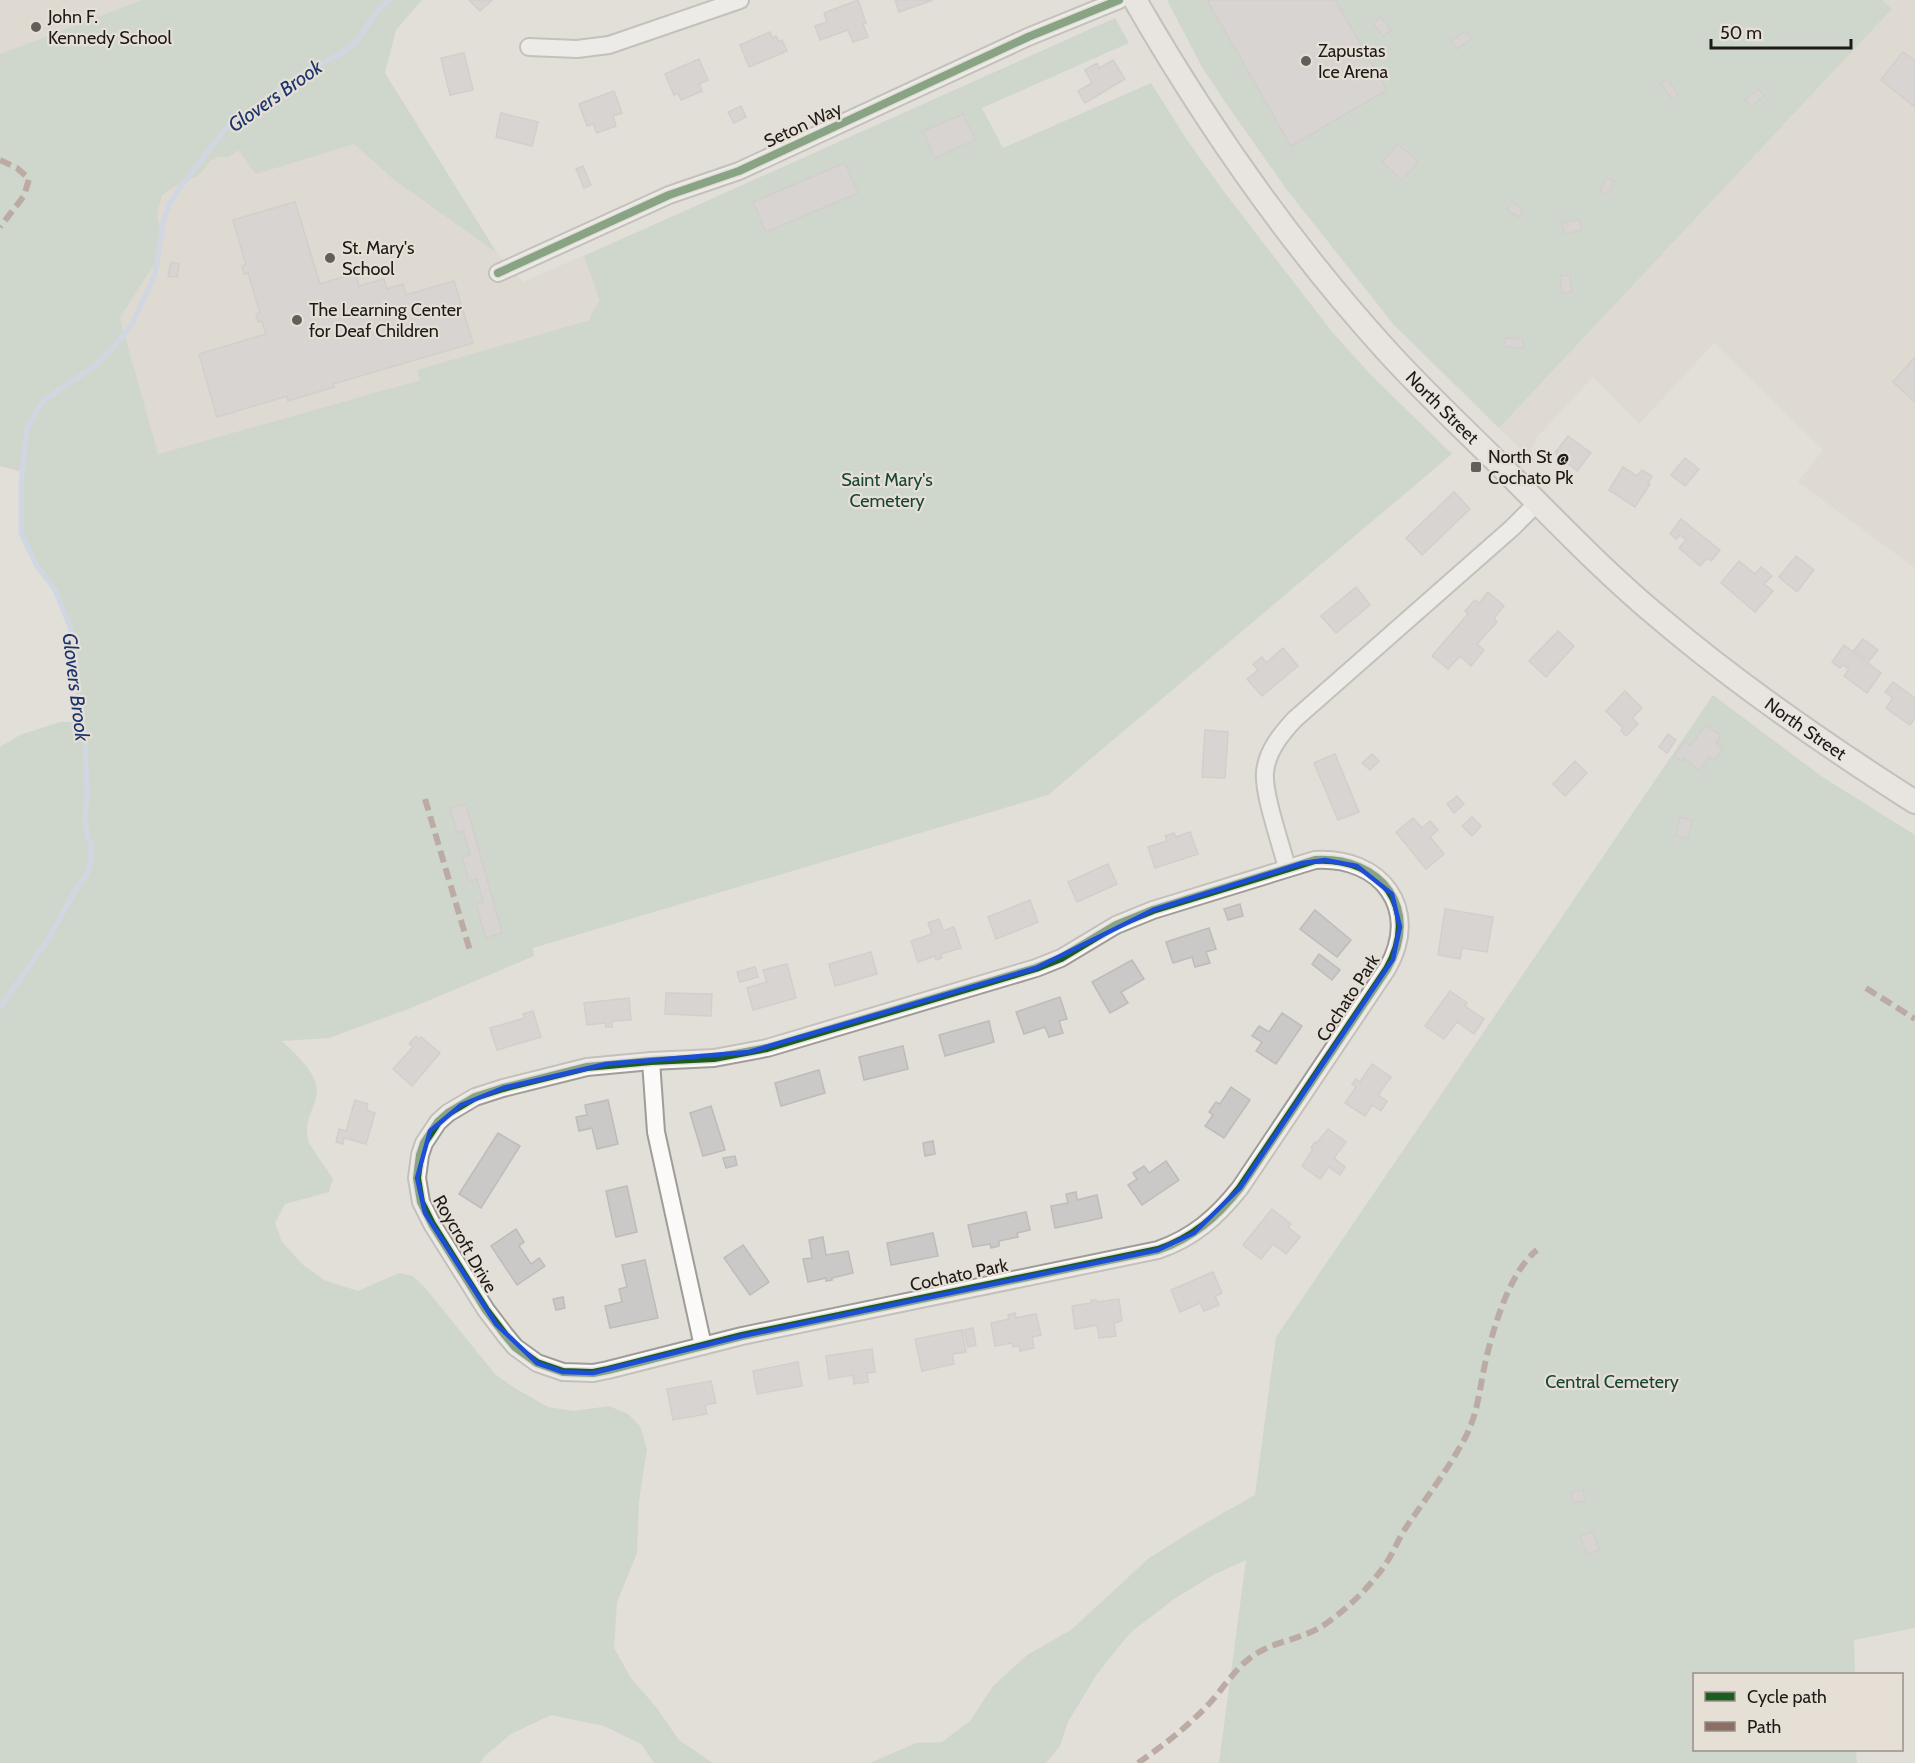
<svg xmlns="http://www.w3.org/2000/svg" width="1915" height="1763" viewBox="0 0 1915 1763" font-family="Cabin,sans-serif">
<rect width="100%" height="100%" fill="#e2ded8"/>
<!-- built -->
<g fill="#d9d2c7">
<path d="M0,0H142L0,54Z"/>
<path d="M1882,0H1915V568L1798,482L1823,450L1714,343L1639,424L1593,377L1537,437L1531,451L1537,465L1499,428L1892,9Z"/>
<path d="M316,112L497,253L523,282L658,223L591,320L418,370L420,380L157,454L120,318L160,255L162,239L157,213L160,201L172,188L192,179L210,161L218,157H229L238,150Z"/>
</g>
<!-- green -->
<g fill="#b9cebf">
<path d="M142,0H422L396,30L385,73L497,253L393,179L354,144L256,174L238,150L229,157H218L210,161L199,175L172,188L162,196L157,213L162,239L160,255L120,318L158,454L420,380L417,370L590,320V316L600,301L584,256L1115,18L1129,43L982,108L1003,148L1151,83L1187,140L1225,193L1333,333L1371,375L1452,454L1048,795L533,948L534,956L411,1008L329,1038L282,1041C294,1053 316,1071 317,1090C317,1107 303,1118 308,1140C309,1146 328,1170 333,1179L329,1192L285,1204L275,1223L282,1242L302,1264L324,1280L358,1291L399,1273L413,1276L427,1290L495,1374L513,1387L548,1407L574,1411L609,1406L628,1414L640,1426L647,1449L639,1501L637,1553L617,1602L614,1648L631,1678L656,1707L679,1740L713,1763H654L641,1744L604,1726L551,1715L511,1734L485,1756L480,1763H0V747L20,735L60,722H81L76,659L70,627L55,590L36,564L21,533L22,472L0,466V54Z"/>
<path d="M1167,0H1207L1291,146L1387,90L1335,0H1882L1892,9L1499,428L1394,325L1287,190L1223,99L1202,67Z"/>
<path d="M1713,695L1821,776L1915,835V1628L1854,1640L1855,1674H1694V1750H1856L1857,1763H1219L1246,1560L1215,1574L1174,1599L1130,1633L1097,1674L1068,1722L1060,1746L1046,1763H870L916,1743L942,1742L970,1721L993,1686L1027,1655L1071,1630L1149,1558L1202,1525L1255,1495L1276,1337Z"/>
</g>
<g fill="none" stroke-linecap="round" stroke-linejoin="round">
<!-- stream -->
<path stroke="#bdceee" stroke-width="5" d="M0,1007L48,940L76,889L87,874L91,861V845L87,835L85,819L87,792L85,738L79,712L76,659L70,627L55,590L36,564L21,533V484L27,428L44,400L95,366L114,347L132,324L155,275L164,219L170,203L182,185L226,128L288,83L313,67L342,53L356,42L378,10L389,0"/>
</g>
<!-- building -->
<g fill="#cbc8c8" stroke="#bebbbb" stroke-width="1.5">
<path d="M469,0H492L480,11Z"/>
<path d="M858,0L866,23L863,24L868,37L853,42L848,30L820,40L815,26L827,22L824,13Z"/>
<path d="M895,0H933L899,12Z"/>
<path d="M1207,0H1335L1387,90L1291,146Z"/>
<path d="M1381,17L1391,31L1383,36L1373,23Z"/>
<path d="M1466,31L1471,39L1457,49L1451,41Z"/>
<path d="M770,32L772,38L776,36L779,42L782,40L787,51L749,67L740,45Z"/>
<path d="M1903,52L1915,61V107L1881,80Z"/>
<path d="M464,53L473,90L450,95L441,58Z"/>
<path d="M699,59L708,80L699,84L702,91L681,100L678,93L674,95L665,74Z"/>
<path d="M1113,60L1125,79L1085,103L1078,91L1092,83L1085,70L1097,63L1099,68Z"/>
<path d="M1667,79L1678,94L1672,99L1661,84Z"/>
<path d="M1759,89L1764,96L1751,107L1745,100Z"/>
<path d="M614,91L622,113L613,116L616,126L597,133L593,124L587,126L579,104Z"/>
<path d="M741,106L746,117L734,123L728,112Z"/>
<path d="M501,113L538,122L532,146L496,137Z"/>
<path d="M963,114L975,140L935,158L923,131Z"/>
<path d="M1398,144L1418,162L1402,180L1382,162Z"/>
<path d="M845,163L858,193L766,232L753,202Z"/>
<path d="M583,166L591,185L584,188L576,169Z"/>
<path d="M1607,178L1614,181L1608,195L1600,191Z"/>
<path d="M295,202L320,284L355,273L359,286L384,279L387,289L403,284L406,295L454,281L473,343L333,384L334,387L288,401L287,396L217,417L199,354L266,334L262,321L258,322L256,314L260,313L248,273L244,274L242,266L246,265L233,220Z"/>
<path d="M1512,202L1523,210L1519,217L1507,210Z"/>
<path d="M1579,219L1582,230L1565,234L1562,223Z"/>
<path d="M171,262L179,264L177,277L168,276Z"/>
<path d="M1570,275L1572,292L1562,293L1560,276Z"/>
<path d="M1505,338L1523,339V348L1504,347Z"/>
<path d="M1915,357V402L1893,382Z"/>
<path d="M1568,436L1591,453L1577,471L1555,453Z"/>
<path d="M1685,458L1699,469L1685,486L1671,475Z"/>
<path d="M1623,467L1637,476L1642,470L1652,476L1648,483L1650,484L1635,507L1609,490Z"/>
<path d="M1454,492L1470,509L1422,555L1406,538Z"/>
<path d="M1681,519L1720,550L1711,561L1707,558L1700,566L1679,548L1686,540L1680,535L1676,539L1670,534Z"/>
<path d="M1796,556L1814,570L1797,592L1779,577Z"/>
<path d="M1739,561L1755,574L1761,567L1772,576L1764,584L1773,591L1755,612L1721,583Z"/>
<path d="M1356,587L1370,605L1336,633L1321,616Z"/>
<path d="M1488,592L1504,606L1494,618L1497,622L1477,644L1484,650L1471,666L1460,656L1448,669L1432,656L1468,614L1465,611L1475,600L1479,603Z"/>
<path d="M1558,631L1574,646L1546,677L1529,661Z"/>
<path d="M1863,639L1878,650L1869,661L1854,650Z"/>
<path d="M1844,645L1881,673L1867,693L1844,676L1849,669L1843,665L1840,668L1832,662Z"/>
<path d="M1283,648L1298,666L1262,696L1247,679L1258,670L1253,664L1262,657L1266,663Z"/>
<path d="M1893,682L1915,698V718L1910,725L1886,708L1893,698L1885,692Z"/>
<path d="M1625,691L1642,708L1632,718L1638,724L1626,736L1621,731L1623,728L1606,711Z"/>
<path d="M1706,725L1721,736L1716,743L1723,749L1714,761L1709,757L1699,770L1684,758L1682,761L1674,756L1685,741L1690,746Z"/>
<path d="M1205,730L1228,732L1225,778L1202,777Z"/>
<path d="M1668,734L1676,740L1667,753L1659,747Z"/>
<path d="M1335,754L1359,812L1338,820L1314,763Z"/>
<path d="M1372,754L1379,761L1370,770L1362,763Z"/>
<path d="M1575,761L1587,773L1565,796L1553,784Z"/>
<path d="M1457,796L1464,804L1454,813L1447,804Z"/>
<path d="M466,804L502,933L486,938L476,904L483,902L477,879L469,881L462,857L470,855L463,831L457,833L450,808Z"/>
<path d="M1472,817L1481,826L1472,836L1462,826Z"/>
<path d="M1680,817L1692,820L1688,838L1676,836Z"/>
<path d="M1413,818L1422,828L1430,821L1438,830L1430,837L1444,854L1426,869L1396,832Z"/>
<path d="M1190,832L1198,854L1155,868L1148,847L1167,841L1165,836L1174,833L1176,837Z"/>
<path d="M1108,864L1117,884L1077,902L1068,882Z"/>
<path d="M1030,900L1038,922L996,939L988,917Z"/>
<path d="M1240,904L1243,916L1228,920L1224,909Z"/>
<path d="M1445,909L1493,917L1487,952L1462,948L1460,959L1438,955Z"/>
<path d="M1315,910L1351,940L1337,957L1300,929Z"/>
<path d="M939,919L943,931L954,927L961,948L941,954L942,958L936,960L935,956L918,962L911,941L932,934L928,923Z"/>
<path d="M1209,928L1216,949L1206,952L1210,963L1195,967L1192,957L1173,963L1166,942Z"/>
<path d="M871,952L877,974L835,986L829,964Z"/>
<path d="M1319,954L1340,970L1332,980L1312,964Z"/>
<path d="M1132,960L1144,979L1121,992L1128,1003L1110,1013L1092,982Z"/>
<path d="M787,964L796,998L753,1010L747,988L767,982L763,970Z"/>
<path d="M755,967L758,977L740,982L737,972Z"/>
<path d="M1450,991L1467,1003L1465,1006L1484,1019L1474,1034L1457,1022L1444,1039L1425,1026Z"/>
<path d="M666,993L712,994L711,1016L665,1014Z"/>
<path d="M1060,997L1067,1019L1059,1021L1063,1033L1049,1037L1045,1027L1024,1034L1016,1012Z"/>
<path d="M629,998L631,1020L612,1021V1027H606L605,1023L587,1025L584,1003Z"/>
<path d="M533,1011L541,1037L497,1050L490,1028L525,1018L523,1014Z"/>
<path d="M1282,1013L1302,1026L1276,1064L1256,1051L1262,1042L1252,1036L1259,1026L1269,1032Z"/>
<path d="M989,1021L994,1042L945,1056L939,1035Z"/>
<path d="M416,1036L419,1039L421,1037L440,1053L412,1086L393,1069L413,1047L409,1044Z"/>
<path d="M903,1046L908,1069L864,1080L859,1057Z"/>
<path d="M1372,1064L1391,1077L1378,1095L1387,1101L1381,1111L1372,1105L1365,1116L1345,1103L1356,1087L1352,1084L1356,1079L1360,1082Z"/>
<path d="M819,1070L825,1093L781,1106L775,1083Z"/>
<path d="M1231,1087L1250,1100L1224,1138L1205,1126L1213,1115L1209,1112L1216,1102L1220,1104Z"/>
<path d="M355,1100L368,1104L366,1110L375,1113L366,1144L344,1138L343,1144L336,1142L339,1129L346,1131Z"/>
<path d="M608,1100L618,1144L597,1149L592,1128L579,1131L576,1117L587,1115L585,1105Z"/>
<path d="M711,1106L725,1150L703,1156L690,1113Z"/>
<path d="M1328,1129L1346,1142L1334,1158L1345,1167L1340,1175L1329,1167L1320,1179L1302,1166L1313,1149L1311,1148L1315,1142L1317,1143Z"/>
<path d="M498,1133L520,1146L481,1208L459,1194Z"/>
<path d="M933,1141L935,1154L925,1156L923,1143Z"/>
<path d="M735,1156L737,1165L726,1168L723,1158Z"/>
<path d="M1166,1161L1179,1180L1142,1205L1128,1185L1137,1179L1133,1173L1144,1166L1149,1173Z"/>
<path d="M627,1186L637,1232L616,1237L606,1191Z"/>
<path d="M1076,1192L1077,1200L1097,1195L1102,1218L1055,1228L1051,1206L1068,1203L1066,1194Z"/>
<path d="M1272,1209L1291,1224L1288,1227L1300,1237L1286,1254L1273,1244L1261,1259L1243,1245Z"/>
<path d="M1026,1212L1030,1230L1017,1233L1018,1237L999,1241V1246L991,1248L990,1244L973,1247L968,1225Z"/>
<path d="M516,1229L524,1242L519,1246L531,1264L539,1258L545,1266L517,1285L491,1246Z"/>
<path d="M933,1233L938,1256L891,1265L887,1243Z"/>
<path d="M823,1237L826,1255L848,1251L853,1273L832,1278V1280L826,1281V1278L808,1282L803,1259L812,1258L809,1240Z"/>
<path d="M743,1245L769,1282L750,1295L724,1258Z"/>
<path d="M645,1260L658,1318L610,1328L605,1306L622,1302L619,1289L627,1287L622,1265Z"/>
<path d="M1213,1272L1222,1293L1215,1296L1219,1305L1204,1311L1200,1303L1180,1312L1171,1290Z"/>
<path d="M563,1297L565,1308L556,1310L553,1299Z"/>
<path d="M1119,1299L1122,1321L1114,1323L1116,1336L1099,1338L1097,1325L1075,1329L1072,1306L1091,1303V1300H1096L1097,1302Z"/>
<path d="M1015,1313L1016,1318L1036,1314L1041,1335L1032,1337L1034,1348L1020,1351L1019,1346L1013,1347L1012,1343L995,1346L991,1323L1009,1319L1008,1315Z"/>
<path d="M973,1328L976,1345L968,1347L964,1330Z"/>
<path d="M962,1330L966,1352L952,1354L954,1364L922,1371L915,1339Z"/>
<path d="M872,1349L875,1372L867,1373L868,1382L854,1384L853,1375L829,1379L826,1356Z"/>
<path d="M798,1362L802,1386L757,1394L753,1371Z"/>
<path d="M711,1381L716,1403L705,1405L707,1414L673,1420L667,1389Z"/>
<path d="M1583,1490L1585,1501L1573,1503L1571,1492Z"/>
<path d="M1593,1532L1599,1550L1587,1554L1580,1536Z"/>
</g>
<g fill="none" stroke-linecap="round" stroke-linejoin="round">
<defs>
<g id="minor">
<path d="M529,47L577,49L609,45L740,0"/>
<path d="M498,273L669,195L739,171L1028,37L1119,0"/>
<path d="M1315,860C1381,856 1422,909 1387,969L1240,1188C1217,1217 1193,1238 1158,1250L742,1336L608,1370L593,1373L563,1372L537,1363L515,1347L505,1335L486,1310L432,1224L421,1202L417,1178L420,1155L424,1143L438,1122L448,1113L475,1097L503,1088L587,1067L651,1061L714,1058L767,1048L1036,968L1061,958L1116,925L1153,910Z"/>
<path d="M1287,868C1281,844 1263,794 1265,772C1267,751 1281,734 1295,719L1512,528L1538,502"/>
<path d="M651,1061L656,1132L703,1346"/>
</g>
<g id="secondary">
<path id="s1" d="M1135,0C1207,125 1289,243 1386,350C1423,391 1463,428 1502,467C1554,519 1605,573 1662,620C1741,687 1827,746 1915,802"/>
</g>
</defs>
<!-- minor casing -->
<use href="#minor" stroke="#9f9d98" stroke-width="20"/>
<!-- secondary casing -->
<use href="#secondary" stroke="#9f9d98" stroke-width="26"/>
<!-- minor -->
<use href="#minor" stroke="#fbfaf9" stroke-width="16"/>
<!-- secondary -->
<use href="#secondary" stroke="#f0edea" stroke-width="22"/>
<!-- quiet -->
<g stroke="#8d6e63" stroke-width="6" stroke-dasharray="12 6" stroke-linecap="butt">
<path d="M0,160L17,168L29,179L24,196L0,227"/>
<path d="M425,799L471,954"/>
<path d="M1866,988L1915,1019"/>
<path d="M1138,1763C1163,1746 1187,1727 1208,1705C1222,1690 1234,1670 1250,1658C1271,1641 1302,1640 1324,1625C1348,1608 1368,1589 1385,1565C1393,1553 1398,1540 1405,1529C1425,1499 1448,1470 1465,1438C1479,1412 1480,1383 1487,1355C1495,1323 1511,1270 1537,1250"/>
</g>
<defs>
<g id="cycleway">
<path d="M498,273L669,195L739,171L1028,37L1119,0"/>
<path d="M1315,860C1381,856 1422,909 1387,969L1240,1188C1217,1217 1193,1238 1158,1250L742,1336L608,1370L593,1373L563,1372L537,1363L515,1347L505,1335L486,1310L432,1224L421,1202L417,1178L420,1155L424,1143L438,1122L448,1113L475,1097L503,1088L587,1067L651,1061L714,1058L767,1048L1036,968L1061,958L1116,925L1153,910Z"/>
</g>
</defs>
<!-- cycleway casing -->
<use href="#cycleway" stroke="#e5dfd5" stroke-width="11"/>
<!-- cycleway -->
<use href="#cycleway" stroke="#1b5e20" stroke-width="8"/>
</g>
<!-- marked area -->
<path d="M0 0H1915V1763H0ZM1325,860L1357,866L1392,894L1400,927L1393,959L1240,1188L1194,1233L1158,1250L742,1336L593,1373L563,1372L537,1363L496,1324L425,1213L417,1178L430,1131L461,1105L503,1088L606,1064L749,1052L1036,968L1153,910L1303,863Z" fill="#e2ded8" fill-opacity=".55" fill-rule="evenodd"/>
<path fill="none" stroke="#1d4ed8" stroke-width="4.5" stroke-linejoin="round" d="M1325,860L1357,866L1392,894L1400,927L1393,959L1240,1188L1194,1233L1158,1250L742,1336L593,1373L563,1372L537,1363L496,1324L425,1213L417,1178L430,1131L461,1105L503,1088L606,1064L749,1052L1036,968L1153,910L1303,863Z"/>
<!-- markers -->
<g fill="#625f5b" stroke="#e5dfd5" stroke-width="2">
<circle cx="36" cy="27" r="6"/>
<circle cx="1306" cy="61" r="6"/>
<circle cx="330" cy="258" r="6"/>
<circle cx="297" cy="320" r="6"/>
<rect x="1470" y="461" width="12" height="12" rx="3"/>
</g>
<g text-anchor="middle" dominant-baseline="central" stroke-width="4.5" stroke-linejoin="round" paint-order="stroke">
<!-- poi labels -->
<g font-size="18" fill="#1d1a17" stroke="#e5dfd5" text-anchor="start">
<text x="48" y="17">John F.<tspan x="48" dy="21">Kennedy School</tspan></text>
<text x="1318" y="51">Zapustas<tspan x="1318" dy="21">Ice Arena</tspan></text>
<text x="342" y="248">St. Mary's<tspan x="342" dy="21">School</tspan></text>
<text x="309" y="310">The Learning Center<tspan x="309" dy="21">for Deaf Children</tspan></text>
<text x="1488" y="457">North St @<tspan x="1488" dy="21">Cochato Pk</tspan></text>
</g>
<!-- street labels -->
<g font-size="18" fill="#1d1a17" stroke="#e5dfd5">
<text transform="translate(803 125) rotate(-25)">Seton Way</text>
<text stroke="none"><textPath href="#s1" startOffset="512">North Street</textPath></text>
<text stroke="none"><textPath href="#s1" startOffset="998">North Street</textPath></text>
<text transform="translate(1348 998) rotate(-57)">Cochato Park</text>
<text transform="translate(465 1244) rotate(60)">Roycroft Drive</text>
<text transform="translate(959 1275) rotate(-12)">Cochato Park</text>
</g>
<!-- park labels -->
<g font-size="18" fill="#164530" stroke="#e5dfd5">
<text x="887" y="480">Saint Mary's<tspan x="887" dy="21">Cemetery</tspan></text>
<text x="1612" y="1382">Central Cemetery</text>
</g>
<!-- water labels -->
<g font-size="20" font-style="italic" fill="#19346e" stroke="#e5dfd5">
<text transform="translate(275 96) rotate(-35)">Glovers Brook</text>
<text transform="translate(76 687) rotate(83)">Glovers Brook</text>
</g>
</g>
<!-- legend -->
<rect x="1693" y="1673" width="210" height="78" fill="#e5dfd5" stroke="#959089" stroke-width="1.5"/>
<rect x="1705" y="1692" width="30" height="9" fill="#1b5e20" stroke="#959089" stroke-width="1.5"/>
<text x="1747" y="1703" font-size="18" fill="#1d1a17">Cycle path</text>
<rect x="1705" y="1722" width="30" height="9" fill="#8d6e63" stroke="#959089" stroke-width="1.5"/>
<text x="1747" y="1733" font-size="18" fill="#1d1a17">Path</text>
<!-- scale -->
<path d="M1711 39v9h140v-9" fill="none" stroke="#1d1a17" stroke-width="3"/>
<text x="1720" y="39" font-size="18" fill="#1d1a17" stroke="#e5dfd5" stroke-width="4.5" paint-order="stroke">50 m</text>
</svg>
